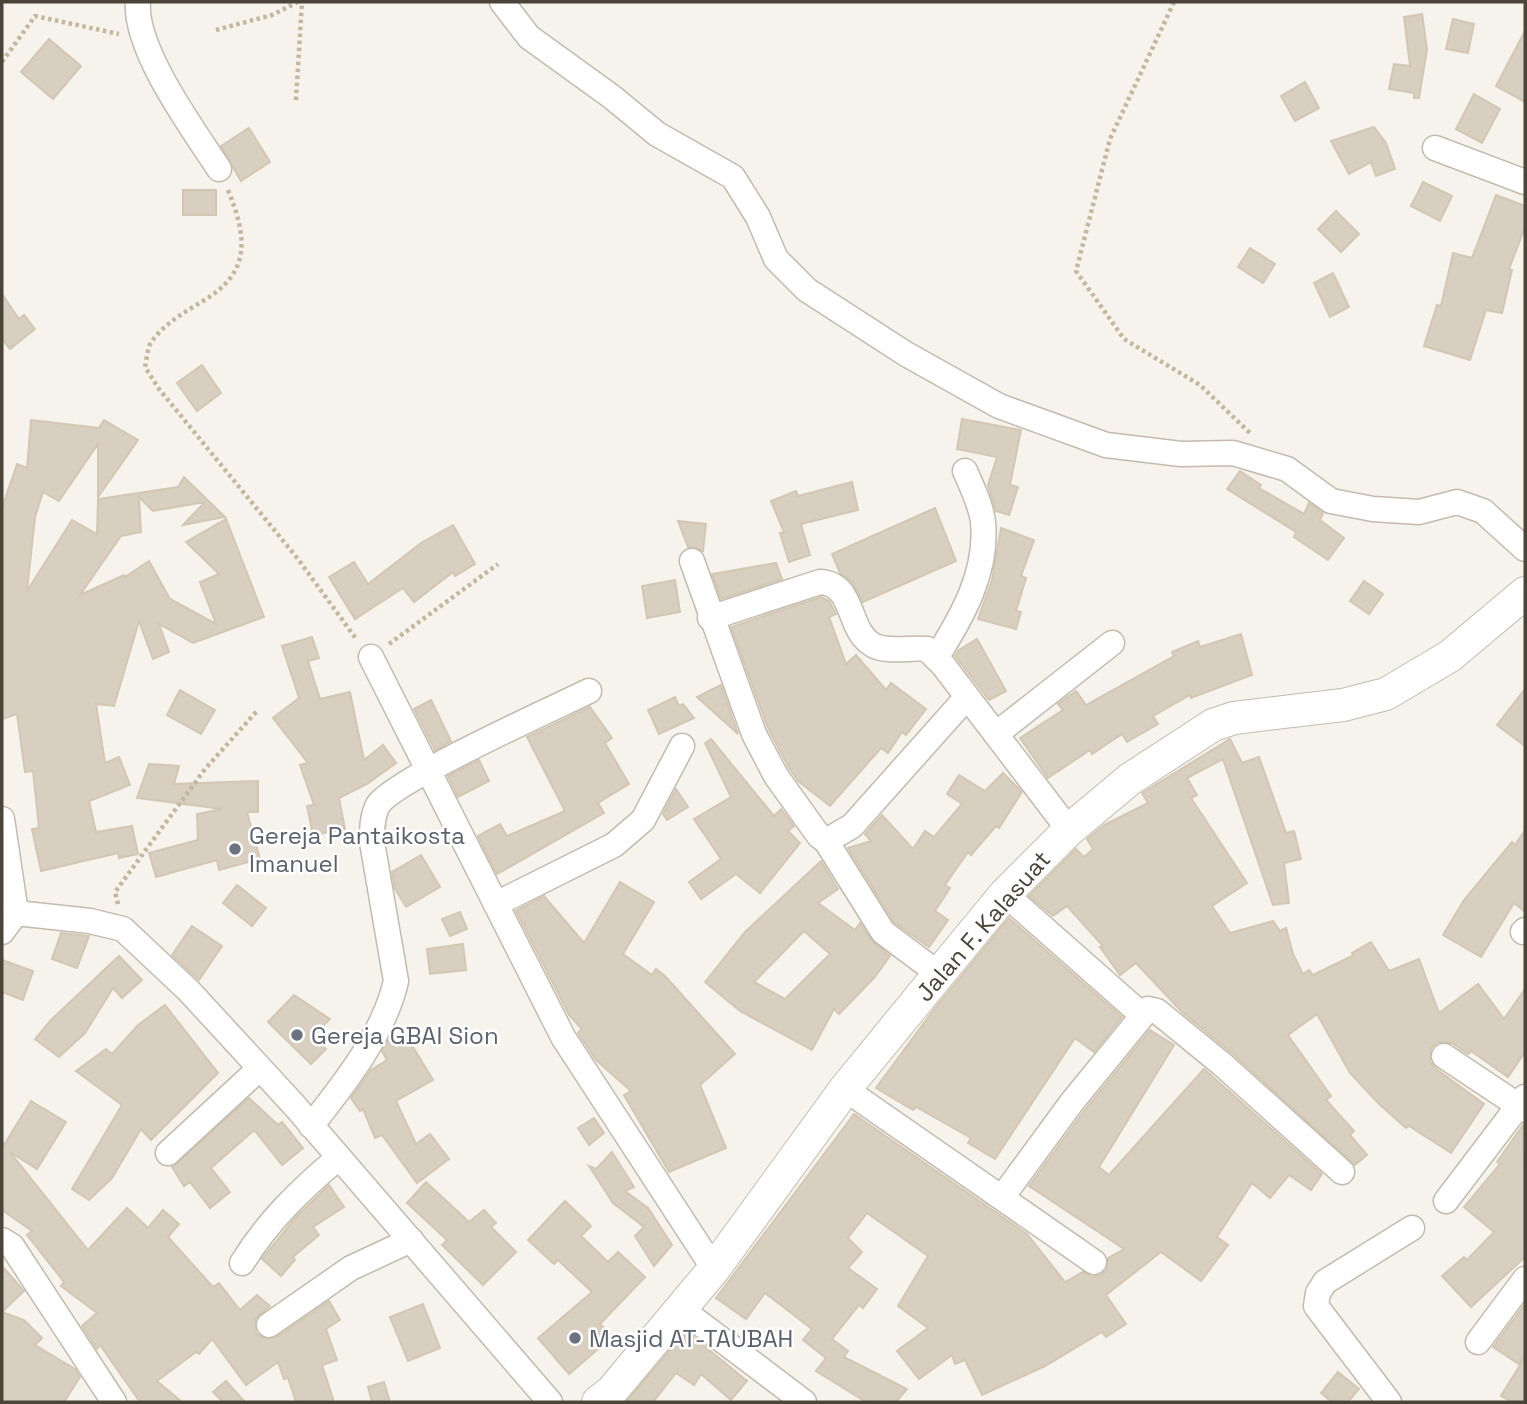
<svg xmlns="http://www.w3.org/2000/svg" width="1527" height="1404" viewBox="0 0 1527 1404" font-family="'Space Grotesk',sans-serif">
<rect width="100%" height="100%" fill="#f6f3ec"/>
<!-- building -->
<g fill="#d8cfc1" stroke="#d3c7b4" stroke-width="2" fill-rule="evenodd">
<path d="M1422,14L1427,49L1419,98H1414V93L1389,89L1394,64L1410,66L1404,17Z"/>
<path d="M1453,19L1474,24L1468,53L1446,49Z"/>
<path d="M1525,31V102L1496,86Z"/>
<path d="M49,39L81,66L53,99L21,72Z"/>
<path d="M1305,82L1319,108L1295,121L1281,96Z"/>
<path d="M1474,94L1500,109L1482,143L1456,129Z"/>
<path d="M1374,127L1386,143L1395,169L1376,176L1371,162L1349,174L1331,141Z"/>
<path d="M249,128L270,162L241,181L221,146Z"/>
<path d="M1423,182L1452,196L1440,221L1411,206Z"/>
<rect x="183" y="190" width="33" height="25"/>
<path d="M1496,195L1525,206V227L1509,269L1512,270L1502,313L1486,310L1470,360L1424,346L1437,305L1441,306L1453,253L1472,258Z"/>
<path d="M1336,211L1359,234L1341,252L1318,229Z"/>
<path d="M1250,248L1275,264L1263,283L1238,267Z"/>
<path d="M1333,273L1349,307L1330,317L1314,283Z"/>
<path d="M2,294L19,319L24,315L35,329L10,349L2,339Z"/>
<path d="M202,365L221,393L197,411L177,383Z"/>
<path d="M962,419L1021,430L1010,485L1018,487L1009,515L996,511L988,485L997,457L957,449Z"/>
<path d="M31,420L99,428L104,420L138,440L98,497V444L59,501L43,492L35,517L27,591L72,520L97,534L98,499L178,487L184,477L225,517L183,525L205,502L153,511L139,497L141,532L121,536L80,595L124,575L125,577L149,561L170,599L216,624L200,582L219,574L186,542L226,519L264,617L193,643L159,624L169,652L153,659L139,621L114,706L96,704L105,763L119,757L130,785L89,801L96,832L132,826L138,854L119,858L118,853L41,871L32,829L39,828L33,771L25,772L17,714L2,719V508L17,464L27,468Z"/>
<path d="M1240,471L1261,485L1259,488L1304,514L1309,503L1323,513L1320,520L1344,538L1328,560L1294,537L1296,532L1227,489Z"/>
<path d="M852,482L858,510L801,524L810,555L789,562L780,533L784,532L771,501L796,491L798,496Z"/>
<path d="M935,508L956,561L863,602L852,582L840,573L832,554Z"/>
<path d="M678,521L706,524L703,551L688,547Z"/>
<path d="M453,525L475,564L455,576L453,572L414,602L403,588L355,619L329,577L354,562L368,584L421,543Z"/>
<path d="M1001,528L1034,540L1021,576L1026,578L1016,611L1021,612L1016,629L978,619L992,580Z"/>
<path d="M776,563L782,579L721,599L712,574Z"/>
<path d="M675,580L680,612L647,618L642,586Z"/>
<path d="M1364,581L1383,594L1369,614L1350,601Z"/>
<path d="M821,597L829,601L836,614L829,617L846,664L856,655L886,690L891,683L926,709L906,735L902,732L888,753L881,748L830,806L798,781L789,768L768,728L731,627Z"/>
<path d="M1241,634L1252,675L1191,698L1190,695L1153,716L1158,724L1127,742L1122,734L1092,754L1090,750L1048,778L1020,738L1063,710L1058,704L1076,691L1086,705L1174,656L1172,652L1198,641L1200,647Z"/>
<path d="M312,637L319,658L308,661L320,699L350,692L364,760L383,745L396,763L367,784L339,798L345,829L313,835L307,806L314,805L300,765L308,763L273,718L299,698L282,646Z"/>
<path d="M977,639L1006,691L989,700L955,656L959,650Z"/>
<path d="M721,685L738,734L697,697Z"/>
<path d="M1525,689V746L1497,725Z"/>
<path d="M180,690L215,710L201,734L167,715Z"/>
<path d="M675,697L679,706L683,704L694,718L659,734L648,710Z"/>
<path d="M431,700L451,741L435,750L414,709Z"/>
<path d="M590,707L612,738L605,743L629,784L598,803L604,813L497,874L478,836L500,824L507,836L565,811L527,737Z"/>
<path d="M711,739L774,816L781,809L794,826L788,831L800,843L760,893L736,874L701,899L689,882L721,859L694,819L731,797L705,743Z"/>
<path d="M1230,739L1242,763L1259,757L1286,833L1294,831L1301,859L1284,863L1289,903L1273,905L1223,759L1187,778L1197,795L1191,798L1247,883L1212,906L1230,933L1273,921L1280,931L1286,928L1293,954L1303,974L1309,970L1313,975L1354,955L1352,953L1371,942L1389,971L1419,959L1439,1013L1478,984L1504,1019L1525,989V1052L1508,1077L1471,1051L1468,1054L1452,1043L1438,1042L1431,1048L1430,1062L1435,1068L1484,1104L1451,1153L1409,1126L1406,1128L1379,1104L1350,1073L1317,1014L1288,1035L1331,1096L1326,1100L1354,1131L1350,1135L1367,1155L1355,1165L1233,1054L1182,1012L1136,963L1120,975L1100,947L1103,946L1067,906L1053,916L1029,896L1076,849L1084,857L1093,849L1087,839L1104,825L1148,803L1142,793Z"/>
<path d="M479,760L489,781L458,797L448,776Z"/>
<path d="M149,764L179,766L174,784L258,781V812H247L260,859L219,870L217,860L156,877L149,853L198,840L197,814L222,809L137,798Z"/>
<path d="M1003,773L1022,792L999,828L996,826L971,855L968,852L945,885L950,888L935,911L948,920L929,947L894,922L848,848L871,841L865,834L882,815L913,849L925,831L934,837L962,804L947,794L959,775L985,791Z"/>
<path d="M676,789L688,807L667,820L663,814Z"/>
<path d="M1525,830V912L1514,903L1481,957L1443,935L1464,900L1512,842L1515,845Z"/>
<path d="M421,855L440,887L406,907L395,889L392,872Z"/>
<path d="M821,861L838,889L818,903L855,930L860,923L871,940L890,956L874,978L839,1014L834,1009L812,1050L740,1011L705,982L745,932ZM804,931L830,954L785,999L754,982Z"/>
<path d="M620,882L654,902L623,954L652,975L656,969L665,976L735,1054L700,1085L726,1148L669,1172L624,1095L631,1091L596,1060L578,1033L582,1029L569,1015L516,911L544,896L584,943Z"/>
<path d="M237,885L266,908L252,926L223,903Z"/>
<path d="M460,912L467,929L450,936L442,919Z"/>
<path d="M1009,918L1122,1017L1094,1052L1075,1038L995,1159L968,1143L971,1138L916,1107L913,1110L876,1088L935,1008Z"/>
<path d="M192,926L222,946L199,980L172,955Z"/>
<path d="M61,933L89,936L77,968L52,959Z"/>
<path d="M463,944L466,970L430,974L427,949Z"/>
<path d="M119,956L142,980L122,998L113,988L85,1033L59,1057L35,1039L51,1020Z"/>
<path d="M2,960L33,971L23,1000L2,992Z"/>
<path d="M294,995L330,1019L313,1036L326,1049L311,1064L268,1022Z"/>
<path d="M165,1005L218,1073L151,1140L141,1129L112,1178L89,1200L72,1189L122,1105L76,1071L106,1049L112,1054L138,1025Z"/>
<path d="M1150,1030L1174,1045L1099,1167L1109,1175L1204,1069L1322,1174L1311,1190L1289,1175L1270,1198L1252,1183L1217,1237L1228,1245L1201,1281L1161,1252L1106,1295L1126,1324L1106,1337L1102,1332L1045,1366L982,1395L965,1360L955,1364L952,1355L919,1379L897,1351L928,1328L898,1306L928,1256L867,1213L848,1238L862,1252L848,1268L877,1289L863,1308L859,1305L832,1339L848,1351L844,1357L907,1389L896,1402H866L816,1371L826,1358L803,1340L812,1329L765,1293L746,1319L716,1298L854,1114L1027,1234L1065,1282L1083,1272L1092,1277L1101,1275L1107,1270L1108,1258L1124,1249L1029,1186L1084,1111Z"/>
<path d="M404,1032L433,1080L396,1101L416,1144L430,1134L449,1159L417,1183L382,1135L375,1138L363,1109L360,1111L351,1098L371,1070L387,1060L382,1051L388,1041Z"/>
<path d="M249,1098L278,1125L282,1122L303,1148L282,1165L255,1131L252,1132L211,1168L230,1192L210,1208L190,1182L184,1186L172,1167Z"/>
<path d="M31,1101L66,1122L37,1169L10,1152L88,1250L127,1208L148,1228L163,1210L179,1224L168,1237L213,1287L219,1283L240,1310L257,1295L270,1306L255,1319L256,1333L262,1338L277,1337L329,1301L340,1320L326,1329L337,1360L322,1365L334,1402H296L288,1378L284,1379L278,1362L246,1385L212,1339L199,1354L196,1352L157,1381L182,1402H140L100,1345L97,1349L82,1326L97,1313L61,1286L64,1282L27,1235L32,1231L2,1210V1142L4,1145Z"/>
<path d="M594,1118L604,1133L589,1145L578,1128Z"/>
<path d="M1523,1125L1525,1257L1471,1307L1442,1276L1464,1257L1467,1260L1494,1232L1464,1207L1500,1164L1497,1162Z"/>
<path d="M612,1152L634,1187L625,1191L648,1208L672,1245L654,1266L635,1236L644,1227L613,1203L589,1166L596,1169Z"/>
<path d="M426,1182L469,1222L484,1210L496,1223L491,1227L516,1252L483,1285L442,1245L447,1240L407,1203Z"/>
<path d="M329,1185L344,1207L313,1227L319,1235L293,1257L295,1260L281,1276L262,1259L296,1217Z"/>
<path d="M565,1201L591,1226L581,1236L608,1262L618,1252L645,1277L600,1324L612,1337L569,1374L538,1338L592,1292L558,1260L554,1264L528,1240Z"/>
<path d="M2,1266L24,1291L2,1312L24,1320L42,1338L35,1345L75,1369L80,1377L64,1402H2Z"/>
<path d="M423,1304L440,1348L408,1361L390,1317Z"/>
<path d="M1525,1304V1354L1519,1364L1493,1347Z"/>
<path d="M686,1331L747,1381L731,1400L701,1374L694,1385L676,1373L653,1402H626Z"/>
<path d="M1525,1357V1402H1512L1501,1396Z"/>
<path d="M1338,1372L1359,1389L1348,1402H1332L1321,1393Z"/>
<path d="M226,1381L245,1402H223L213,1392Z"/>
<path d="M384,1382L390,1402H372L368,1387Z"/>
</g>
<g fill="none" stroke-linecap="round" stroke-linejoin="round">
<defs>
<g id="minor">
<path d="M138,2C134,49 193,129 219,169"/>
<path d="M502,2L529,37L612,97L657,134L733,177L758,217L776,259L807,290L906,354L999,406L1106,445L1181,454L1233,453L1287,469L1331,501L1373,509L1419,512L1457,502L1483,511L1525,549"/>
<path d="M1435,148L1525,182"/>
<path d="M692,561L754,734L776,776L819,836L826,841L852,826L967,697"/>
<path d="M710,618L820,582C856,584 846,630 873,645C886,653 912,647 927,649L943,665L1069,830"/>
<path d="M371,657L563,1037L714,1269"/>
<path d="M936,658C962,617 988,572 983,522C981,505 972,487 965,471"/>
<path d="M996,734L1112,643"/>
<path d="M2,819L16,913L2,932"/>
<path d="M826,841L883,932L939,974"/>
<path d="M1005,894L1141,1014"/>
<path d="M496,904L614,845L643,820L682,746"/>
<path d="M16,913L90,921L123,929L189,991L294,1105L550,1402"/>
<path d="M1523,932L1525,930"/>
<path d="M1444,1056L1525,1110"/>
<path d="M845,1089L1094,1262"/>
<path d="M311,1126C344,1084 384,1034 396,981L372,842C372,830 372,816 378,805C394,780 552,709 589,691"/>
<path d="M168,1153L259,1069"/>
<path d="M1003,1196L1072,1102L1148,1009L1157,1011L1223,1065L1342,1172"/>
<path d="M1446,1201L1525,1097"/>
<path d="M2,1240L12,1246L114,1402"/>
<path d="M242,1263C268,1221 300,1190 337,1159"/>
<path d="M681,1309L804,1402"/>
<path d="M269,1325L351,1268L411,1240"/>
<path d="M1478,1342L1525,1279"/>
<path d="M1389,1402L1316,1306L1318,1293L1325,1282L1412,1228"/>
</g>
<path id="tertiary" d="M598,1402L611,1392L714,1269L845,1089L939,974L1005,894L1069,830L1130,779L1213,725L1234,718L1343,705L1386,694L1450,656L1525,593"/>
</defs>
<!-- minor casing -->
<use href="#minor" stroke="#c2bbae" stroke-width="27"/>
<!-- tertiary casing -->
<use href="#tertiary" stroke="#c2bbae" stroke-width="34"/>
<!-- path -->
<g stroke="#c4b79f" stroke-width="4.5" stroke-dasharray="3.5 3.5" stroke-linecap="butt">
<path d="M1174,2L1110,139L1076,271L1124,339L1200,385L1251,434"/>
<path d="M216,30L272,15L298,2"/>
<path d="M2,62L35,16L119,34"/>
<path d="M296,100L302,2"/>
<path d="M228,190C247,237 252,272 203,301C185,312 165,323 152,341C147,347 147,359 145,367L159,389L298,559L357,640"/>
<path d="M389,644L498,564"/>
<path d="M118,904L115,892L205,769L257,711"/>
</g>
<!-- minor -->
<use href="#minor" stroke="#fff" stroke-width="24"/>
<!-- tertiary -->
<use href="#tertiary" stroke="#fff" stroke-width="32"/>
</g>
<!-- markers -->
<g fill="#6b7280" stroke="#fff" stroke-width="2.5">
<circle cx="235" cy="849" r="7"/>
<circle cx="297" cy="1035" r="7"/>
<circle cx="575" cy="1338" r="7"/>
</g>
<g text-anchor="middle" dominant-baseline="central" stroke-width="5" stroke-linejoin="round" paint-order="stroke">
<!-- worship labels -->
<g font-size="24" fill="#5b616d" stroke="#fff" text-anchor="start">
<text x="249" y="835">Gereja Pantaikosta<tspan x="249" dy="28">Imanuel</tspan></text>
<text x="311" y="1035">Gereja GBAI Sion</text>
<text x="589" y="1338">Masjid AT-TAUBAH</text>
</g>
<!-- street labels -->
<g font-size="24" fill="#4b4439" stroke="#fff">
<text transform="translate(983 926) rotate(-49)">Jalan F. Kalasuat</text>
</g>
</g>
<!-- border -->
<rect width="1527" height="1404" fill="none" stroke="#4b4439" stroke-width="7"/>
</svg>
